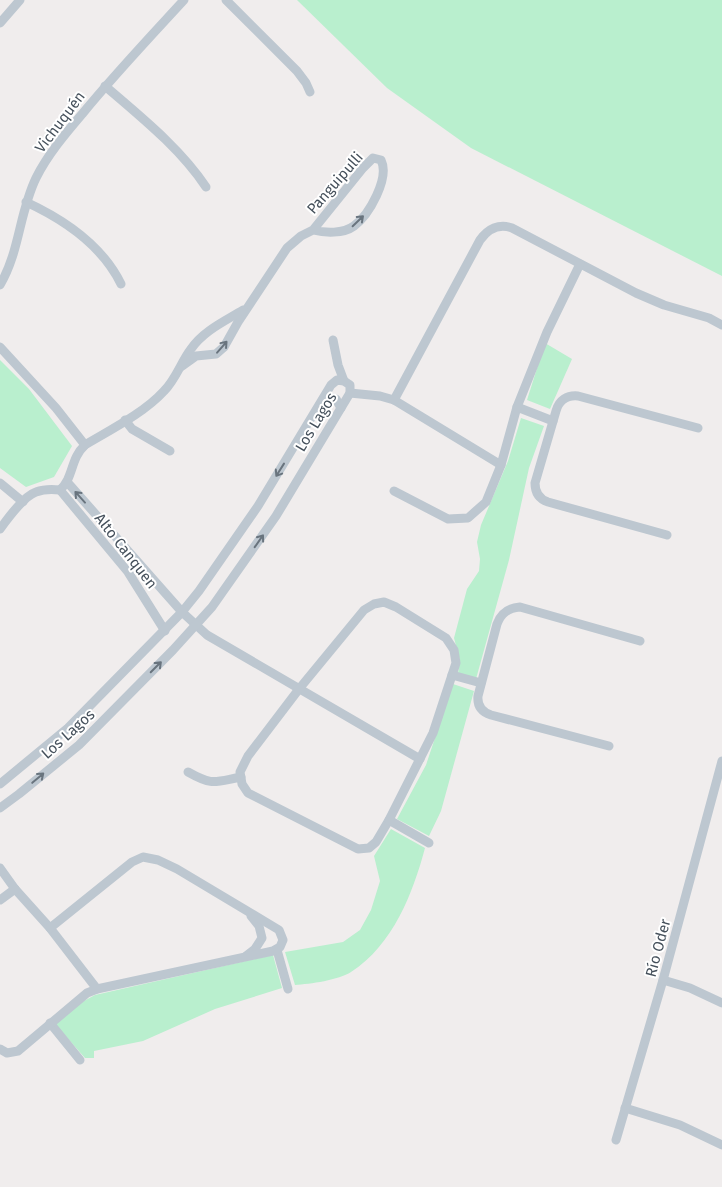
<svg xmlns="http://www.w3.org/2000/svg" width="722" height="1187" viewBox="0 0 722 1187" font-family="'Fira Sans',sans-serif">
<rect width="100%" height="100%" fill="#f0eded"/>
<!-- green -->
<g fill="#b9efce">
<path d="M297,0H722V276L471,148L387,88Z"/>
<path d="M545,343L572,359L550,409L527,400Z"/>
<path d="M0,360L29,389L72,446L54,477L26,487L0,468Z"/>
<path d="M521,418L544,426L529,468L509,560L476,679L458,673L460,661L454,638L467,589L479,571L480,559L477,542L481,525L508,461Z"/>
<path d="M453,684L474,691L441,811L429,836L397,819L426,765Z"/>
<path d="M391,829L425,848C413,893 393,945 351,972C339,980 310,984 295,985L285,952L343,942L360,930L371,910L380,881L374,856Z"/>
<path d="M273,955L282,988L215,1009L143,1041L94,1051V1058H85L55,1024L82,1002L95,995Z"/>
</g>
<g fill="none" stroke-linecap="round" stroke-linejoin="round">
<!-- street -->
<g stroke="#bdc7d0" stroke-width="9">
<path d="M226,0L297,71L306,83L310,92"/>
<path d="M0,23L20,0"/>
<path d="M105,86C141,117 180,148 206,187"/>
<path d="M26,202C65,220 102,245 121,284"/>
<path d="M0,285C20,251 19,213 36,178C48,154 66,133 83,113C115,74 150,37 184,0"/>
<path d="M333,340L338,365L344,381"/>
<path d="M0,347L56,408L85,445"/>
<path d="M182,366L196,356L216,354L224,347L238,322L287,248L301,236L313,230L363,168L373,158L381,160C390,178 369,215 354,226C343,234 325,233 313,230"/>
<path d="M350,393L380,396L394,400L501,465"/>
<path d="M323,399L329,397L336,399L341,408"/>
<path d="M394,400L480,240C488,229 499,223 512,228L636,293L664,305L709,318L722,325"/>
<path d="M517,407L553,421"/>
<path d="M125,420L132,429L170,451"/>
<path d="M0,483L23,502"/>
<path d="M68,483L182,612L207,635L420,759"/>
<path d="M60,490C74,477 70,459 85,445C110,430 144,413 164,391C176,379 181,362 191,349C203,331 225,321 243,310"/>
<path d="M60,490L128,572L165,631"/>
<path d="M394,491L448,519L468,518L486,502L501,465L517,407L547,332L580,264"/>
<path d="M0,529C8,518 24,496 36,492C44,489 52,489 60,490"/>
<path d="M667,535L548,502C539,499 535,492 535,483L556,411C559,400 567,395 578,396L698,428"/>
<path d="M384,602L396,607L446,638L454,650L456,663L433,733L389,820L376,842L369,848L358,849L248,793L242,784L240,772L248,756L299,689L364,610L374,604Z"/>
<path d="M452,675L481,683"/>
<path d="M609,746L491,715C482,712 477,706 478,696L497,624C501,613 508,608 520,607L640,641"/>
<path d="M188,772C213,786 214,782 241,777"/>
<path d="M0,784L68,728L182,612L199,591L258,506L331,385L337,380L344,381L350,385V393L276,516L212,607L173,650L79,745L19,794L0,808"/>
<path d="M389,820L429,843"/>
<path d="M0,868L15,889L50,928L97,989"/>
<path d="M0,900L15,889"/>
<path d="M277,950L288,989"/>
<path d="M246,956L255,949L262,938L259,926L251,916"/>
<path d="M663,980L690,988L722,1003"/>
<path d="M50,1023L80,1060"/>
<path d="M0,1049L7,1053L18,1051L87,993L97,989L273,951L280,947L283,940L279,930L177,869L158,860L143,857L132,862L50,928"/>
<path d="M625,1108L680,1125L722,1145"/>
<path d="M616,1140L663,980L722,761"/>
</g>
</g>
<!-- one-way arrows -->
<defs><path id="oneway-shaft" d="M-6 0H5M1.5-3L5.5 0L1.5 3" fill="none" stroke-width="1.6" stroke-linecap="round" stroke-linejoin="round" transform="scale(1.25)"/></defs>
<g stroke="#69747e">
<use href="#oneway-shaft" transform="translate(358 221) rotate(-44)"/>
<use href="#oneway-shaft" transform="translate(222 347) rotate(-49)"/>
<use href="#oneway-shaft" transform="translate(280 470) rotate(122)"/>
<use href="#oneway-shaft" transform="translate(80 497) rotate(-132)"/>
<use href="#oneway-shaft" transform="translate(259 541) rotate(-55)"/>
<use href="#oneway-shaft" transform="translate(156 667) rotate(-45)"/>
<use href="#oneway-shaft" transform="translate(38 778) rotate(-40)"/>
</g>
<g text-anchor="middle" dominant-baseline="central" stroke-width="4" stroke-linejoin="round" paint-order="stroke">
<!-- street labels -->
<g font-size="15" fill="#45505b" stroke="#fff">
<text transform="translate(60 122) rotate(-53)">Vichuquén</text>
<text transform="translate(335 183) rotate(-49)">Panguipulli</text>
<text transform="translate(316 422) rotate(-59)">Los Lagos</text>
<text transform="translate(126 551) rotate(52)">Alto Canquen</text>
<text transform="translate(68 734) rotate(-42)">Los Lagos</text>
<text transform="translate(658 948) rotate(-75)">Río Oder</text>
</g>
</g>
</svg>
